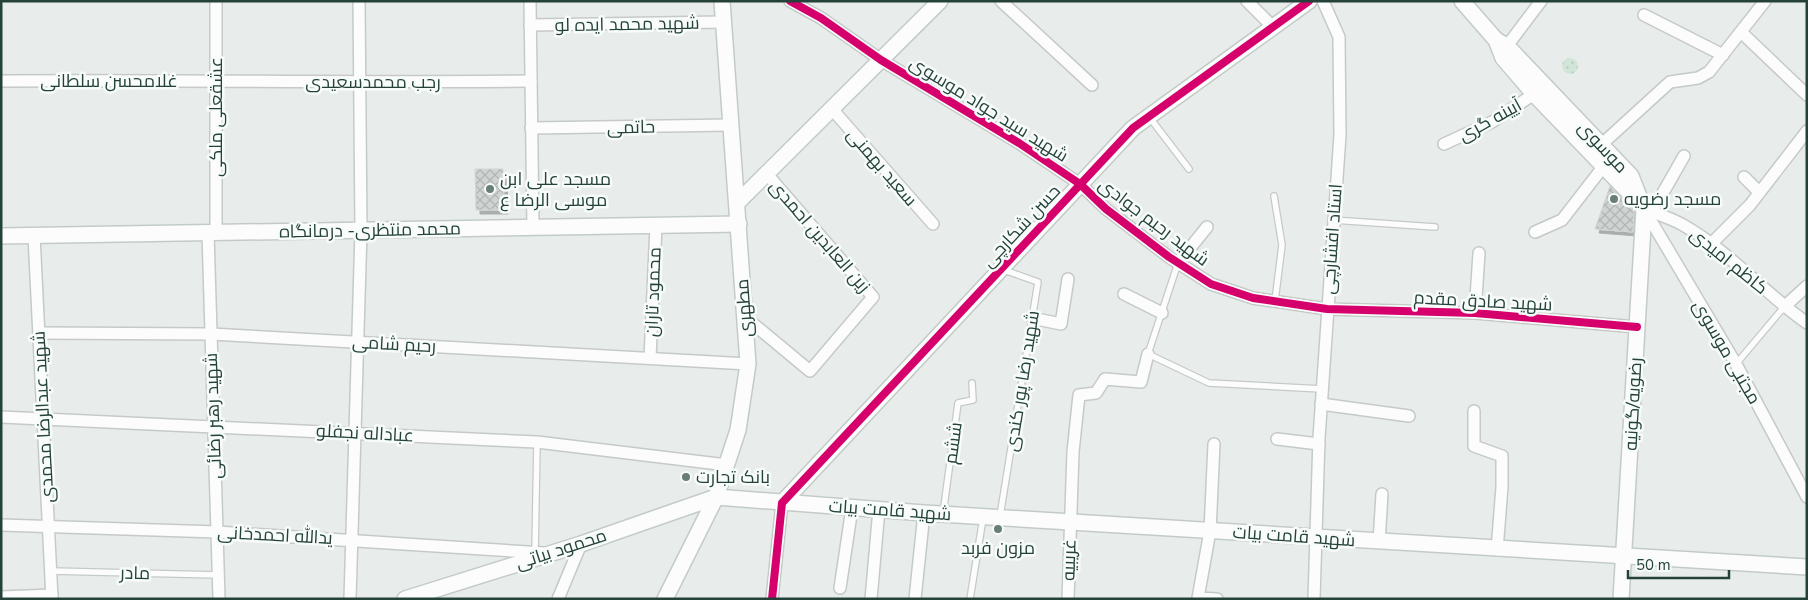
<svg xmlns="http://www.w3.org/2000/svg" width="1808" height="600" viewBox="0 0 1808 600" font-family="'Nunito Sans',Cairo,sans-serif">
<defs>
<pattern id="grass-dots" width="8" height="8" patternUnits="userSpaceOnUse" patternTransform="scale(1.25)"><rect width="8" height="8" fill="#d1e6d8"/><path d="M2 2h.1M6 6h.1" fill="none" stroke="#b3c6ba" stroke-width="1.8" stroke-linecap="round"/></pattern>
<pattern id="building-cross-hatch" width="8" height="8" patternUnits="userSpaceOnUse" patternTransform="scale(1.25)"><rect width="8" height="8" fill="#cfd4d2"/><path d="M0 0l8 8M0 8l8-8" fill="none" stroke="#b2b7b5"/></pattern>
<filter id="shadow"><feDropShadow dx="4" dy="4" stdDeviation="0" flood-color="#0004"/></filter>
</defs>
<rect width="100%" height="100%" fill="#e8edeb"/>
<!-- grass -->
<circle fill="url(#grass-dots)" cx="1570" cy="66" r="8"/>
<!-- building -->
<g fill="url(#building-cross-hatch)" stroke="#d1d6d4" filter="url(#shadow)">
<path d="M475,169H503L504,210H476Z"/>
<path d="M1610,186L1634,212L1633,232L1595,229Z"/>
</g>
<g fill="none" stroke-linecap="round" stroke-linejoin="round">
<defs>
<g id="lane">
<path d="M1150,118L1189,169"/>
<path d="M1274,196L1282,245L1275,301"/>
<path d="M1333,220L1435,227"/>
<path d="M1178,263L1148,354L1209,383L1322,389"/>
<path d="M1736,364L1784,307"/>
<path d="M943,514L958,403L973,400L972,383"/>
<path d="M1000,516L1038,282L1004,270"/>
<path d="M535,553L537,442"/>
<path d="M51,571L218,575"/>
<path d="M970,599L983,518"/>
</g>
<g id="street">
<path d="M216,1V233"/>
<path d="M530,1L533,228"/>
<path d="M790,1L821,18L881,60L1019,143L1080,184L1106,209L1169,257L1211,284L1253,298L1327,309L1475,313L1637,327"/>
<path d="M1001,1L1092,85"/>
<path d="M1247,1L1273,27"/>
<path d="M1644,15L1723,55"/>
<path d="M530,25L723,22"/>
<path d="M1741,32L1807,95"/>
<path d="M1507,46L1541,1"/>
<path d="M1,81C178,80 354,83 531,81"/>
<path d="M832,109L933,224"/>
<path d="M531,128L731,125"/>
<path d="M1444,144L1492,122L1534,94"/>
<path d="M1602,144L1670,82L1698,78L1709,72L1765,1"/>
<path d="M1744,177L1759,192"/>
<path d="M1644,209L1736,364L1807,497"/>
<path d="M1644,209C1657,214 1671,218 1683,225C1729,251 1764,293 1807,323"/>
<path d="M1652,212L1684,156"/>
<path d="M1535,232L1562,220L1603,167"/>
<path d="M208,233L219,599"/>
<path d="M34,236L52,599"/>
<path d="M1711,244L1750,205L1807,131"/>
<path d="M1178,263L1207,227"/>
<path d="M1124,294L1162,313"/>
<path d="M1784,307L1807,286"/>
<path d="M1475,313L1479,253"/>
<path d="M745,317L810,371L873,297L767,174"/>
<path d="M1032,318L1061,324L1068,279"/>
<path d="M39,333L211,334L748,364"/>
<path d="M650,358L656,226"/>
<path d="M1321,404L1409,416"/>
<path d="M1474,411V446L1502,456V487L1497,550"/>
<path d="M1,417L537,442L727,465"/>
<path d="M1277,439L1319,444"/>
<path d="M1214,444L1210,531L1198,598L1217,599"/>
<path d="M1,525L217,532L544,553"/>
<path d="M1379,542L1382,494"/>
<path d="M840,588L852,508"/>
<path d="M1,597L52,595"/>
<path d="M350,599L361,231L359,1"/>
<path d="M558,599L581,544"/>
<path d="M772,599L782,503"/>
<path d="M871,599L879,509"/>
<path d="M915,599L924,513"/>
<path d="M1068,599L1073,452L1079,395L1096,393L1105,379L1141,382L1148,354"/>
<path d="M1314,599L1319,438L1340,135L1339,37L1323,1"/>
</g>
<g id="secondary">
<path d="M1462,1L1496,40L1503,58L1534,94L1642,206"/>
<path d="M1496,40L1507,46L1631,176L1644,209L1621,599"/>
<path d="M737,203L940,1"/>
<path d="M1,236L739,224"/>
<path d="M782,503L1133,128L1309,1"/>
<path d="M405,599L581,544L716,497L924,513L1807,567"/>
<path d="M665,599L716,497L738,430L748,364L722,1"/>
</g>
</defs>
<!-- lane casing -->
<use href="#lane" stroke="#c5cac8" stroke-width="8"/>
<!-- street casing -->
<use href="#street" stroke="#c5cac8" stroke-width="14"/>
<!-- secondary casing -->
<use href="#secondary" stroke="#c3cbc8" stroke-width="18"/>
<!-- lane -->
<use href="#lane" stroke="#fcfcfc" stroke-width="5.5"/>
<!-- street -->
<use href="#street" stroke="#fcfcfc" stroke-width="11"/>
<!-- secondary -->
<use href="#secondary" stroke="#fcfcfc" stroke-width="15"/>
<defs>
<g id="cycleway">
<path d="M790,1L821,18L881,60L1019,143L1080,184L1106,209L1169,257L1211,284L1253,298L1327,309L1475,313L1637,327"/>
<path d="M772,599L782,503L1133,128L1309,1"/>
</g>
</defs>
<!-- cycleway casing -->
<use href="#cycleway" stroke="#f7fbf9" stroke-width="11"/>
<!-- cycleway -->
<use href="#cycleway" stroke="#d6006c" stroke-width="8"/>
</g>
<!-- markers -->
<g fill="#697e78" stroke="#f7fbf9" stroke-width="2">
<circle cx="490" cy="189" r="5"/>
<circle cx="1614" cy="199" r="5"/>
<circle cx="686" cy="477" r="5"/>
<circle cx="998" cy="529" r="5"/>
</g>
<g text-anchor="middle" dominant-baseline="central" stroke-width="5" stroke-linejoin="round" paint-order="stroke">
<!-- street labels -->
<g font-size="18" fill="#24423a" stroke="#f7fbf9">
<text transform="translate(627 24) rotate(-1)">شهید محمد ایده لو</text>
<text x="109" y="81">غلامحسن سلطانی</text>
<text x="373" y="82">رجب محمدسعیدی</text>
<text transform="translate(989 109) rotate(32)">شهید سید جواد موسوی</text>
<text transform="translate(216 117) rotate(-90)">عشقعلی ملکی</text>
<text transform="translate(1490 120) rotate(-29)">آیینه گری</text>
<text transform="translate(631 127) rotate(-1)">حاتمی</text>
<text transform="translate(1603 147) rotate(47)">موسوی</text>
<text transform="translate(882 167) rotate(49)">سعید بهمنی</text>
<text transform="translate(1154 222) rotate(37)">شهید رحیم جوادی</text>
<text transform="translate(1021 226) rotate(-47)">حسن شکارچی</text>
<text transform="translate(370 230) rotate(-1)">محمد منتظری- درمانگاه</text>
<text transform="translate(820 236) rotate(49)">زین العابدین احمدی</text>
<text transform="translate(1332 239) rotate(-86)">استاد افشارچی</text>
<text transform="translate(1729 261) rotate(39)">کاظم امیدی</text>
<text transform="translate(653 292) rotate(-88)">محمود تاران</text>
<text transform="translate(1483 301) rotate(3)">شهید صادق مقدم</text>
<text transform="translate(744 308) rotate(-94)">مطهری</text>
<text transform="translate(394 344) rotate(3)">رحیم شامی</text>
<text transform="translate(1727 352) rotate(60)">مجتبی موسوی</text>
<text transform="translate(1022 381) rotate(-81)">شهید رضا پور کندی</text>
<text transform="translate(1633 404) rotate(-87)">رضویه/گونیه</text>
<text transform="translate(213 416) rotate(-92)">شهید رهبر رضائی</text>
<text transform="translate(43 417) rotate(-93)">شهید عبدالرضا محمدی</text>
<text transform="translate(365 433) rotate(3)">عباداله نجفلو</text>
<text transform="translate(953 443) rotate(-82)">ششم</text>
<text transform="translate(890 510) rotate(4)">شهید قامت بیات</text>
<text transform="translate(275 535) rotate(3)">یدالله احمدخانی</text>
<text transform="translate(1294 536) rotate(4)">شهید قامت بیات</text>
<text transform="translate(561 549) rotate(-18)">محمود بیاتی</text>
<text transform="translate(1069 560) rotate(-88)">غریبیه</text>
<text transform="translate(135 573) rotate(1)">مادر</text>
</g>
<!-- poi labels -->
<g font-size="18" fill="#24423a" stroke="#f7fbf9" text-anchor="start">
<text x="500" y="179">مسجد علی ابن<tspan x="500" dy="21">موسی الرضا ع</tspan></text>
<text x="1624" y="199">مسجد رضویه</text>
<text x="696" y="477">بانک تجارت</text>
<text x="998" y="548" text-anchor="middle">مزون فربد</text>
</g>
</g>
<!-- border -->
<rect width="1808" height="600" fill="none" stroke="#24423a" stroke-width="5"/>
<!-- scale -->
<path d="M1628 570v8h101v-8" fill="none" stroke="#24423a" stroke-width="2.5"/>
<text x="1636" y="570" font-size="15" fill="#24423a" stroke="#f7fbf9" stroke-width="4" paint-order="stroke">50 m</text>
</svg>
